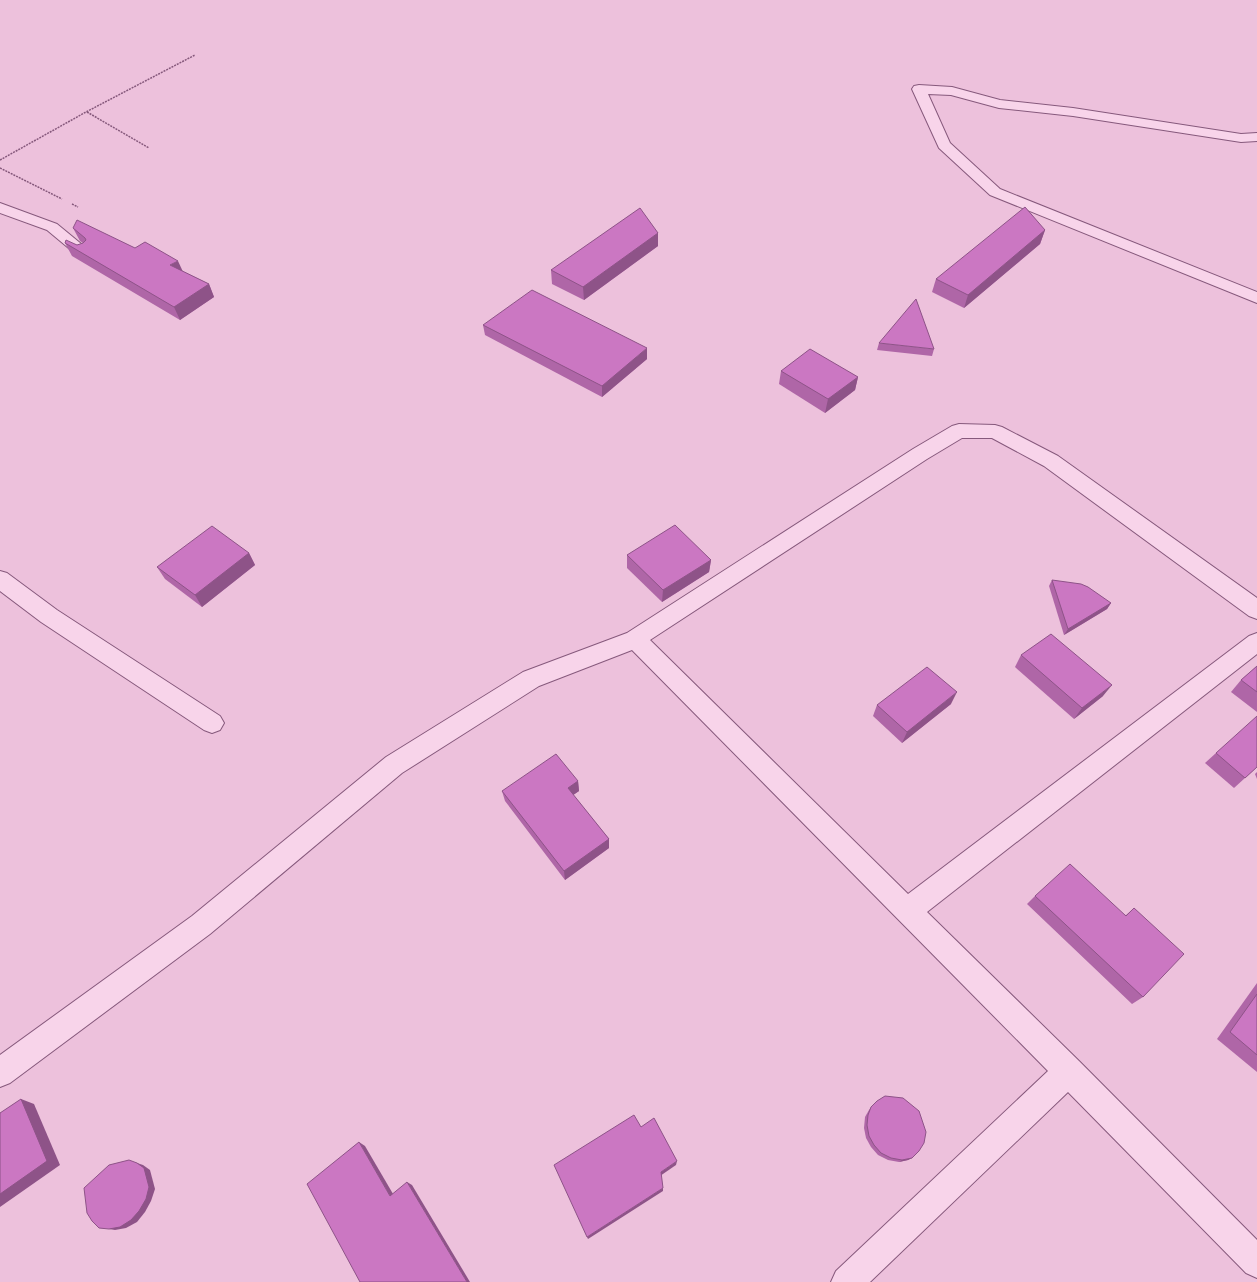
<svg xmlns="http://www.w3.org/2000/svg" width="1257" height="1282" viewBox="0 0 1257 1282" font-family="'PT Serif',serif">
<rect width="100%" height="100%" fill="#edc1dc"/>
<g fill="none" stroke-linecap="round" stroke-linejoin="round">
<defs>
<g id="street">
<path d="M919,85L952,87L1000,100L1073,108L1241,134L1257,133V141L1241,142L1073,116L999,108L951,95L928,94L950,143L1000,189L1257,292V303L990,195L939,148L912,89L914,86Z"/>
<path d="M0,203L57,224L91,252L89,255L83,257L77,255L47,230L0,213Z"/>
<path d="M959,424L995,425L1002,427L1058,456L1257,598V619L1249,616L1044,466L992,438H962L927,459L650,640L908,894L1249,636L1257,633V654L927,912L1079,1061L1257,1240V1278L1246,1273L1068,1092L870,1282H831L836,1271L1048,1071L632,650L539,686L402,773L210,934L10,1083L0,1087V1055L192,916L386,757L523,672L627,633L913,449L952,426Z"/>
<path d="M0,571L7,573L57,610L220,716L224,723L220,730L212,733L204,730L41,622L0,591Z"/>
</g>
</defs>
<!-- street casing -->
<use href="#street" stroke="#86597c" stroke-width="2"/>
<!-- path -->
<g stroke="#86597c" stroke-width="1.5" stroke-dasharray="2 1" stroke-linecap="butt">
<path d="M87,112L149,148"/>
<path d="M0,160L86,112L195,55"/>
<path d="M0,168L62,199"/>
<path d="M72,204L78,207"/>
</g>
<!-- street -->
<use href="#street" fill="#f8d4ea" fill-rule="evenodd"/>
</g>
<!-- wall -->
<g fill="#af66a7">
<path d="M73,228L182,271L209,284L214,297L180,320L72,256L65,243L77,245L83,243L80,241Z"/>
<path d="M1045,230L1040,244L964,308L932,292L936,279Z"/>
<path d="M658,233V246L584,300L552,284L551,270Z"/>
<path d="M483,325L647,359L602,397L485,335Z"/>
<path d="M879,343L934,349L932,356L877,350Z"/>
<path d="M781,371L858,377L855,390L825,413L779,384Z"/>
<path d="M249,553L255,565L202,607L165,579L157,567Z"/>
<path d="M627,555L711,560L709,572L662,602L627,568Z"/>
<path d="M1052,580L1111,603L1107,609L1064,635L1049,586Z"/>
<path d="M1021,655L1103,696L1074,719L1015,667Z"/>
<path d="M1257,666V712L1231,692L1241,680Z"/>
<path d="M951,704L902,743L873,716L877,705Z"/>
<path d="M1216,753L1257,767L1234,788L1205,763Z"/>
<path d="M1257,772V779L1255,774Z"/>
<path d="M578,781L579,791L573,795L609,839V848L565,880L505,801L502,791Z"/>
<path d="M1035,896L1126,915L1134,908L1143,997L1132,1004L1027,904Z"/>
<path d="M1257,983V1072L1217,1039Z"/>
<path d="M877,1101L912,1158L908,1160L899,1162L888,1160L878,1155L871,1147L866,1138L864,1128L865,1117L869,1110Z"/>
</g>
<!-- shaded-wall -->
<g fill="#8e5388">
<path d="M1045,230L1040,244L964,308L968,295Z"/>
<path d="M658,233V246L584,300L583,287Z"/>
<path d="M178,261L184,274L170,265Z"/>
<path d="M209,284L214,297L180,320L174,307Z"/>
<path d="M647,348V359L602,397V386Z"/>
<path d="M858,377L855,390L825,413L828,399Z"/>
<path d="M249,553L255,565L202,607L195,595Z"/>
<path d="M711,560L709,572L662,602L663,590Z"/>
<path d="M1111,603L1107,609L1064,635L1068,629Z"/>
<path d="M1112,685L1103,696L1074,719L1082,708Z"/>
<path d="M957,692L951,704L902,743L907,732Z"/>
<path d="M578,781L579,791L569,798L568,788Z"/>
<path d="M609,839V848L565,880L564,871Z"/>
<path d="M21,1099L34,1104L60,1165L0,1207V1194Z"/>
<path d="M359,1142L365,1146L396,1199L390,1196Z"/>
<path d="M912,1158L908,1160L899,1162L902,1160Z"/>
<path d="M677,1161L676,1165L660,1176L661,1172Z"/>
<path d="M137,1163L143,1165L150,1170L155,1189L151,1201L145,1212L137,1222L126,1228L115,1230L109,1229Z"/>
<path d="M407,1182L412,1185L470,1282H467Z"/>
<path d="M663,1188V1191L588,1239L587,1237Z"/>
</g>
<!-- building -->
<g fill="#cb77c2" stroke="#8e5388">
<path d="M1025,207L1045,230L968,295L936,279Z"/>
<path d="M640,208L658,233L583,287L551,270Z"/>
<path d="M77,220L135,248L145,242L178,261L170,265L209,284L174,307L65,243L66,240L77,245L83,243L86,240L85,238L73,228Z"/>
<path d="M532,290L647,348L602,386L483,325Z"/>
<path d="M916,299L934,349L879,343Z"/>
<path d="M810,349L858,377L828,399L781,371Z"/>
<path d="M675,525L711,560L663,590L627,555Z"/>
<path d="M212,526L249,553L195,595L157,567Z"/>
<path d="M1052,580L1081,584L1088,587L1111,603L1068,629Z"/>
<path d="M1051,634L1112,685L1082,708L1021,655Z"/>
<path d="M1257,666V692L1241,680Z"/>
<path d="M927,667L957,692L907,732L877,705Z"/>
<path d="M1257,716V767L1245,778L1216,753Z"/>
<path d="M556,754L578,781L568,788L609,839L564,871L502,791Z"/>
<path d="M1070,864L1126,916L1134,908L1184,954L1143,997L1035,896Z"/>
<path d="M1257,994V1055L1230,1032Z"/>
<path d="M885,1096L903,1098L919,1111L926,1132L924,1143L919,1151L912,1158L902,1160L891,1158L881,1153L874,1145L869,1136L867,1125L868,1115L871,1107L877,1101Z"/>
<path d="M21,1099L47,1161L0,1194V1113Z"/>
<path d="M634,1115L641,1127L654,1118L677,1161L661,1172L663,1188L587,1237L554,1165Z"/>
<path d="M359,1142L390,1196L407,1182L467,1282H360L307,1184Z"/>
<path d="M129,1160L137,1163L144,1168L149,1187L146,1199L139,1211L131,1220L120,1227L109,1229L99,1228L92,1221L87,1213L84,1188L109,1165Z"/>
</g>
</svg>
